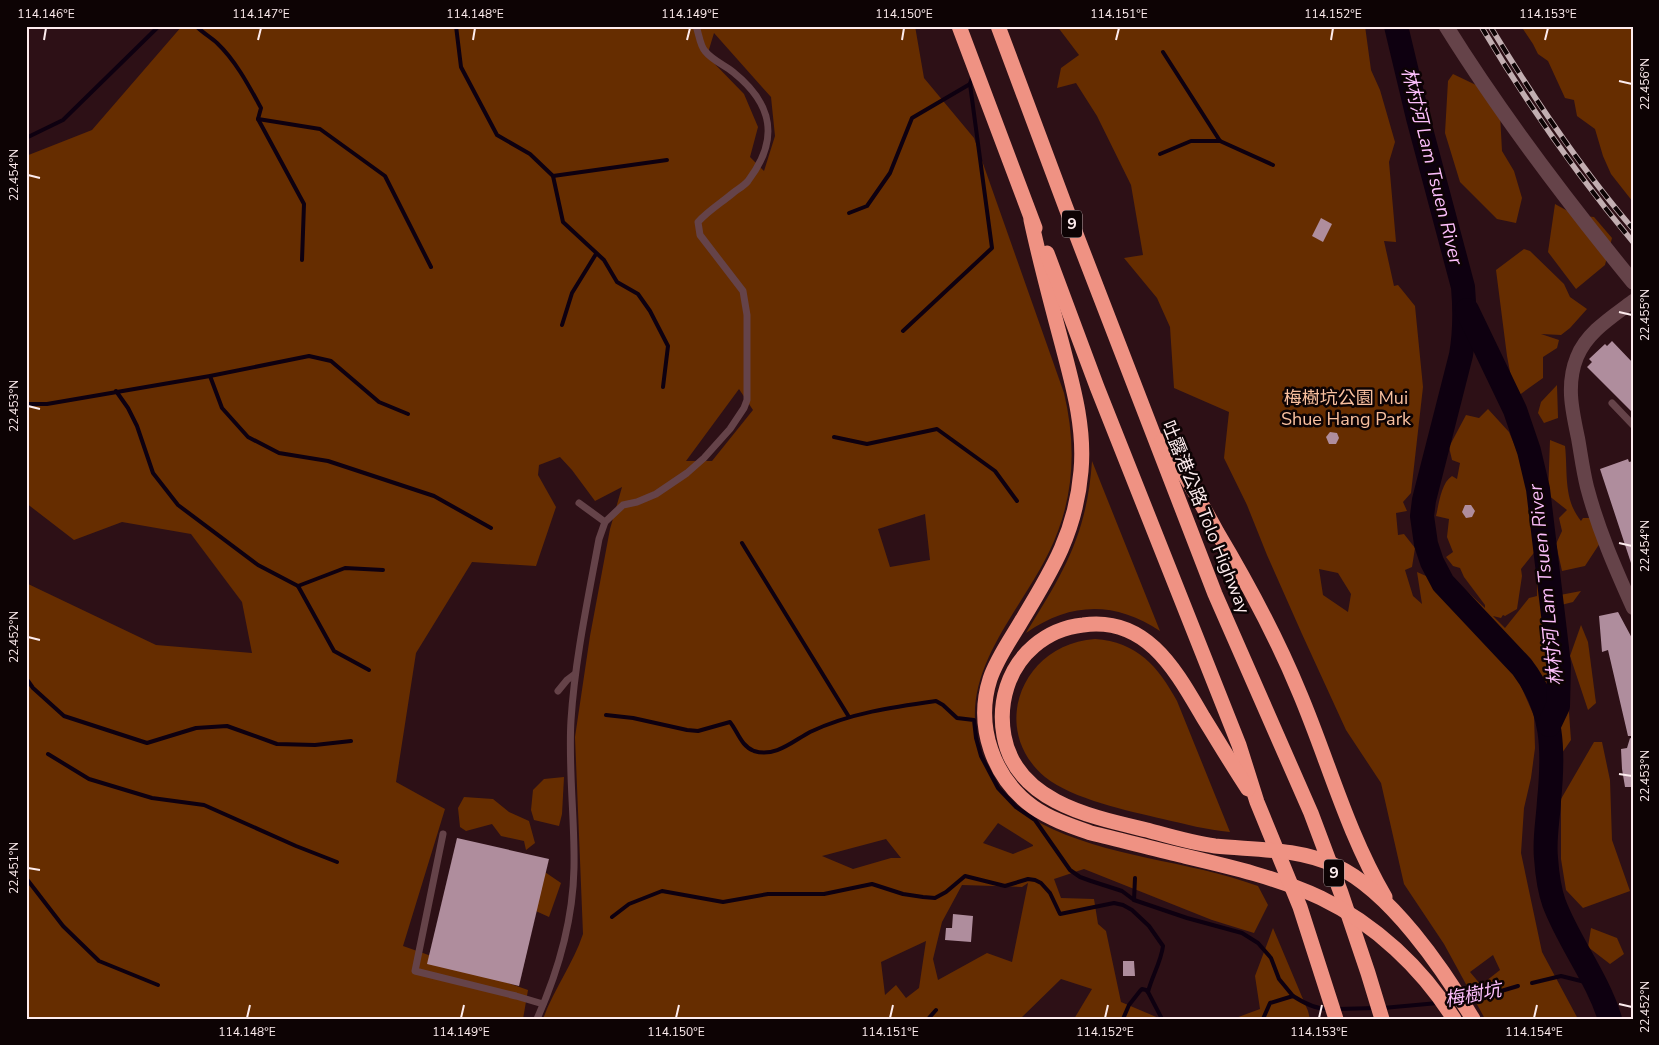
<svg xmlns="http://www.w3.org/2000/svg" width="1659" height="1045" viewBox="0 0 1659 1045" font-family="'Nunito Sans','Noto Sans TC',sans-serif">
<rect width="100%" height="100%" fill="#2d1016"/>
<!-- green -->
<g fill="#662d00" fill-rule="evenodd">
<path d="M182,26H915L924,78L974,138L1064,393C1075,439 1075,486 1058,531C1030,609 946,671 985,763C996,788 1016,810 1040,823C1107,858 1187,860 1258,886L1268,905L1254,933L1212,920L1084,869L1054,879L1061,898L1094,899L1098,924L1106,931L1121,1002L1161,1019H1074L1092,989L1061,979L1020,1019H543C554,989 573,964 583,934L575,737L590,636L610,529L622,487L595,501L572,470L560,457L539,465L538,475L556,507L536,566L472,562L416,653L396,782L445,809L403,946L528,990L523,1019H26V583L156,645L252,653L242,602L191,534L122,522L74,540L26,503V156L92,130ZM714,33L771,97L775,136L764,171L750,157L758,127L744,94L707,56ZM739,389L753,410L712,461H686ZM925,514L930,560L890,567L878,529ZM998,823L1033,845V846L1013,854L983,843ZM886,839L901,858H891L853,869L822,856ZM1028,883L1012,962L987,953L938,980L933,959L942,922L962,885L1022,887ZM926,941L919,988L906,998L896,985L885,995L881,962Z"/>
<path d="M1057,26H1365L1371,70L1380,90L1395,142L1389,162L1396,242L1384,241L1394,286L1398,285L1415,306L1423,387L1411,493L1403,502L1407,511L1396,513L1398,535L1404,534L1415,548L1412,567L1405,570L1413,596L1422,604L1417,572L1433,579L1465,622L1493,648L1517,677L1534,716L1535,748L1531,778L1524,808L1521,853L1542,952L1578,1019H1485L1444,944L1404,884L1381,783L1346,730L1302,634L1267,555L1247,505L1224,458L1229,412L1174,388L1170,327L1157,298L1124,258L1143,255L1131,185L1097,116L1076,83L1057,88L1061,68L1079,55ZM1319,569L1338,573L1351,594L1348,612L1323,595ZM1493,955L1500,970L1481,985L1470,972Z"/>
<path d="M1521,26H1633V163L1631,164L1633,202L1611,174L1603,156L1595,129L1577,116L1574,100L1565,98L1548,61L1538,54L1533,44Z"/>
<path d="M1453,74L1476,85L1500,114L1502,151L1514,171L1522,198L1516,223L1497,219L1460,182L1445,133L1448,81Z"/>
<path d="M1555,204L1575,215L1594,217L1612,238L1605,265L1576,289L1548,252Z"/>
<path d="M1524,249L1530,251L1564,284L1570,297L1587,309L1570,328L1561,335L1541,334L1559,340L1557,348L1543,357V378L1515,398L1507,356L1496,270Z"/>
<path d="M1557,385L1558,418L1544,423L1538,413L1541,402Z"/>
<path d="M1488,409L1509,432L1520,458L1534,515L1537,549L1521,569L1522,576L1517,609L1505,616L1503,615L1501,618L1493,616L1505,628L1529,598L1537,596V558L1557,552L1560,595L1581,591L1573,602L1561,605L1571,740L1562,753L1551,706L1539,678L1454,589L1446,572L1485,608V605L1464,577L1460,568L1453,566L1446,557L1453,552L1447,537L1449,519L1436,516C1439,504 1441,483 1452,476L1457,479L1460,463L1452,460L1449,447L1466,415L1479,418Z"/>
<path d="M1550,440L1565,446C1568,472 1563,499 1581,521L1583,518H1590L1600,543L1585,566L1562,571L1556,544L1562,531L1559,518L1567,510L1548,495Z"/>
<path d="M1092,461L1160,631C1114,601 1071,602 1026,633C1063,573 1087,535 1092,461Z"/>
<path d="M1581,625L1588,642L1596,703L1588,710L1570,656Z"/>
<path d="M1095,639C1137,642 1158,666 1177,701L1230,832C1207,830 1185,824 1163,819C1129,811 1072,799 1045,777C988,729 1022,644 1095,639Z"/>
<path d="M1594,742H1602L1610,780L1612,840L1630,891L1583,908L1566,890L1561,859V799Z"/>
<path d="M564,777L562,814L559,826L534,820L531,810L533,790L544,779Z"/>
<path d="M464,797L493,799L509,812L529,821L535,843L526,850L524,841L501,836L492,824L466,831L460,827L458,808Z"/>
<path d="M536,866L561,883L549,917L527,907Z"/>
<path d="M1273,928L1308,1011L1310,1019H1233L1260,1009L1255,976Z"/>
<path d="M1591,928L1617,938L1624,954L1610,964L1588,947Z"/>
</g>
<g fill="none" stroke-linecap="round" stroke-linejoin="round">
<!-- stream -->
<g stroke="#0e0010" stroke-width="4">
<path d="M196,26C202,32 210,37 217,43C236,61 249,86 261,108L258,119L304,204L302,260"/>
<path d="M456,26L461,67L497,135L530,154L553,176L563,222L604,260L617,282L638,294L650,311L668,346L663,387"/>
<path d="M1163,52L1220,141L1273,165"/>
<path d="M258,119L320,129L385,176L431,267"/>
<path d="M26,138L63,120L159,26"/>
<path d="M1160,154L1191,141H1220"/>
<path d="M553,176L667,160"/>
<path d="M849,213L867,206L890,173L912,118L970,84"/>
<path d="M562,325L572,293L596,254"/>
<path d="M903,331L992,248L970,84L972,77"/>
<path d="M210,376L222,408L248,437L279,453L328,461L434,496L491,528"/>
<path d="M116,391L128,408L137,426L153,473L178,505L258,565L298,586L345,568L383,570"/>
<path d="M26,404H47L210,376L309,356L331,361L379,402L408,414"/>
<path d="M834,437L867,444L937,429L995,471L1017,501"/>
<path d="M742,543L849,717"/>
<path d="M298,586L334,651L369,670"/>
<path d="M26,678L33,688L64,716L147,743L196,728L227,726L277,744L315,745L351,741"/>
<path d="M606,715L633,718L687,730L698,731L730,722C738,732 741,746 754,751C775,758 793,741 810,732C850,713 893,707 936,701L943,705L957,718L974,720L976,738L981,756L998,788L1016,807L1035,820L1070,870L1080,877L1091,881L1122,891L1134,900L1187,918L1242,933L1258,943L1271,958L1279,979L1293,996"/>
<path d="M48,754L89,779L152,798L204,805L296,846L337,862"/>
<path d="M26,878L63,926L99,961L158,985"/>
<path d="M1134,900L1135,878"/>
<path d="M612,917L629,904L662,891L723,902L768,894H824L872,884L903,894L923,897L935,898L946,892L965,876L1005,886L1028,879L1035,880L1041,883L1050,893L1060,914L1114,903L1123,905L1132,910L1149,926L1163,946C1161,962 1152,976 1148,992L1162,1019"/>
<path d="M1532,983L1561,976L1597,985"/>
<path d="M1465,999L1481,997L1518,986"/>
<path d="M1383,1008L1438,1003"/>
<path d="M1338,1009L1376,1008"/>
<path d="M928,1019L936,1010"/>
<path d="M1123,1019L1129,1005L1140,991L1142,989L1146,990L1148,992"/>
<path d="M1263,1019L1270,1003L1293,996C1304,1003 1315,1009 1328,1009"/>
</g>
<!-- river -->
<g stroke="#0e0010" stroke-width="24">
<path d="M1396,26L1418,118L1463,287C1465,310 1465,332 1461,355L1424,500L1422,516L1426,544L1432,562L1443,583L1522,667C1554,709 1554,751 1549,801C1548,820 1544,839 1546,858C1547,872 1549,889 1554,903C1569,943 1597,977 1610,1019"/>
<path d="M1467,310L1515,410L1529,451L1538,489L1559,665L1558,706L1549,725"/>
</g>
</g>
<!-- building -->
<g fill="#af8d9d">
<path d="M1321,218L1332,224L1323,242L1312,236Z"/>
<path d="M1612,341L1633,363V413L1587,367L1592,362L1589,359L1605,344L1607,346Z"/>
<path d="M1330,432L1337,433L1339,438L1336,444H1329L1326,437Z"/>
<path d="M1628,459L1629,462L1633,461V563H1631L1600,469Z"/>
<path d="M1465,505H1471L1475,511L1472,517L1466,518L1462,512Z"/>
<path d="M1618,612L1633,640V736H1628L1608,650L1602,652L1599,616Z"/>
<path d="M1630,738L1633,739V789L1632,787H1625L1622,769L1621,749L1627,748Z"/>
<path d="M457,838L549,859L519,986L427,964Z"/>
<path d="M953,914L973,916L971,942L945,940L946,928H952Z"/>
<path d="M1123,961H1134L1135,976H1123Z"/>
</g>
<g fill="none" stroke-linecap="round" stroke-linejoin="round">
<!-- lane -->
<g stroke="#654349" stroke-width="7">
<path d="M1612,403L1633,425"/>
<path d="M579,503L605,522"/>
<path d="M558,691L567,680L575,674"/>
<path d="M443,834L415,971L516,996L543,1004"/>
<path d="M537,1019C558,972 573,919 574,868C575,819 568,769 571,720C575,659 588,599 599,539L605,522L623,505L637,502L656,494L687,473L704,458L730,429L744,408L747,400V315L743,291L700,235L698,222C708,211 721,203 733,193C738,189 744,186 748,181C780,139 773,104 733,72C724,65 712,60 705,51C700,46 699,34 696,26"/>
</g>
<!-- street -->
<path stroke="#654349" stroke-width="14" d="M1633,301C1612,317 1587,332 1577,357C1566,384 1572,410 1578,438C1581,455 1583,471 1587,487C1598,529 1615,568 1633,608"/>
<!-- secondary -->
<path stroke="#654349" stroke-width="15" d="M1446,26C1502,116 1566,200 1633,282"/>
<!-- highway -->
<g stroke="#ef9283" stroke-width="15">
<path d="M959,26L1035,228"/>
<path d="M998,26L1066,208L1215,594L1311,813L1341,893L1368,973L1382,1019"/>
<path d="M1031,220C1040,262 1051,303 1062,344C1073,386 1085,427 1081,471C1076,531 1053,569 1022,620C1011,639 997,658 990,679C975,726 993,778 1033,807C1050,819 1071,826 1091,833C1121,840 1150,848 1180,855C1227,866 1276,877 1321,898C1375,924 1422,968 1454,1019"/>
<path d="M1047,253L1097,387L1239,745L1257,802L1300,907L1336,1019"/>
<path d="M1162,441C1183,470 1200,501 1217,532C1248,584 1277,638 1300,694C1329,763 1347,832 1385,897"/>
<path d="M1248,789C1232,765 1218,741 1203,717C1176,671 1147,616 1083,625C1064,627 1048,634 1034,646C1008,668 998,703 1004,736C1016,802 1092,817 1147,830C1169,836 1192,843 1215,846C1255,850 1299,848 1336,866C1390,891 1443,969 1473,1019"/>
</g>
<defs>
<g id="rail">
<path d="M1481,26C1526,102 1576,174 1633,242"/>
<path d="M1490,26C1533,97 1579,166 1633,229"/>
</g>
</defs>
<!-- rail casing -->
<use href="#rail" stroke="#c2aeb1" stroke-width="5.5"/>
<!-- rail -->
<use href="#rail" stroke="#0d0304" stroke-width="4" stroke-dasharray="11" stroke-linecap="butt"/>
</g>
<!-- ticks -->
<path fill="none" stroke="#fdecee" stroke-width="2" d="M44,40L46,28M258,40L261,28M473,40L475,28M687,40L690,28M902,40L904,28M1116,40L1119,28M1331,40L1333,28M1545,40L1548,28M1619,81L1632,84M28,175L40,178M1619,312L1632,315M28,406L40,409M1619,543L1632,546M28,637L40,640M1619,774L1632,776M28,868L40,870M1619,1004L1632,1007M247,1018L250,1005M461,1018L464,1005M676,1018L679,1005M890,1018L893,1005M1105,1018L1108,1005M1319,1018L1322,1005M1534,1018L1537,1005"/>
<g text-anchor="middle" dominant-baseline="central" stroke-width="5" stroke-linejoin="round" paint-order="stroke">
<!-- shield labels -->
<g fill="#0d0304" stroke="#b5a6a8" stroke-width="1">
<rect x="1062" y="210.5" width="20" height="27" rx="4"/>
<rect x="1324" y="859.5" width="20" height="27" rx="4"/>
</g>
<g font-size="16" font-weight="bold" fill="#fdecee">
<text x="1072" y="224">9</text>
<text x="1334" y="873">9</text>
</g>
<!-- park labels -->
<g font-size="18" fill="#f9c09f" stroke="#0d0304">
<text x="1346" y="398">梅樹坑公園 Mui<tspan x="1346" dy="21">Shue Hang Park</tspan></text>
</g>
<!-- street labels -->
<g font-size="18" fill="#fdecee" stroke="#0d0304">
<text transform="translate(1206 517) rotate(68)">吐露港公路 Tolo Highway</text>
</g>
<!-- water labels -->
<g font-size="19" font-style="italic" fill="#fcbefb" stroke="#0d0304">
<text transform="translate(1432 166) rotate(76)">林村河 Lam Tsuen River</text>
<text transform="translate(1546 585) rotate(-96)">林村河 Lam Tsuen River</text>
<text transform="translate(1473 995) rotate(-11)">梅樹坑</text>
</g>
</g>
<!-- border -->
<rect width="1659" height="1045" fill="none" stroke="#0d0304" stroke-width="55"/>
<rect x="28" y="28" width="1604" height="990" fill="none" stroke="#fdecee" stroke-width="2"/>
<g font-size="12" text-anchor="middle" fill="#fdecee">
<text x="46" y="18">114.146°E</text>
<text x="261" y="18">114.147°E</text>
<text x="475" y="18">114.148°E</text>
<text x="690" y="18">114.149°E</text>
<text x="904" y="18">114.150°E</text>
<text x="1119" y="18">114.151°E</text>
<text x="1333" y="18">114.152°E</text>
<text x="1548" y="18">114.153°E</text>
<text transform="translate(1645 84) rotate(-90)" y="4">22.456°N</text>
<text transform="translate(14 175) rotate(-90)" y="4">22.454°N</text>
<text transform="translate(1645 315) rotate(-90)" y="4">22.455°N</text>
<text transform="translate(14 406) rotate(-90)" y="4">22.453°N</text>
<text transform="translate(1645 546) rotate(-90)" y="4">22.454°N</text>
<text transform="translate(14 637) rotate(-90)" y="4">22.452°N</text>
<text transform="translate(1645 776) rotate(-90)" y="4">22.453°N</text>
<text transform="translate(14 868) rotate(-90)" y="4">22.451°N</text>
<text transform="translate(1645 1007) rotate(-90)" y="4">22.452°N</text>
<text x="247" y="1036">114.148°E</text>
<text x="461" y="1036">114.149°E</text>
<text x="676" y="1036">114.150°E</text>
<text x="890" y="1036">114.151°E</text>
<text x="1105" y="1036">114.152°E</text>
<text x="1319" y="1036">114.153°E</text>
<text x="1534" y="1036">114.154°E</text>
</g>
</svg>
